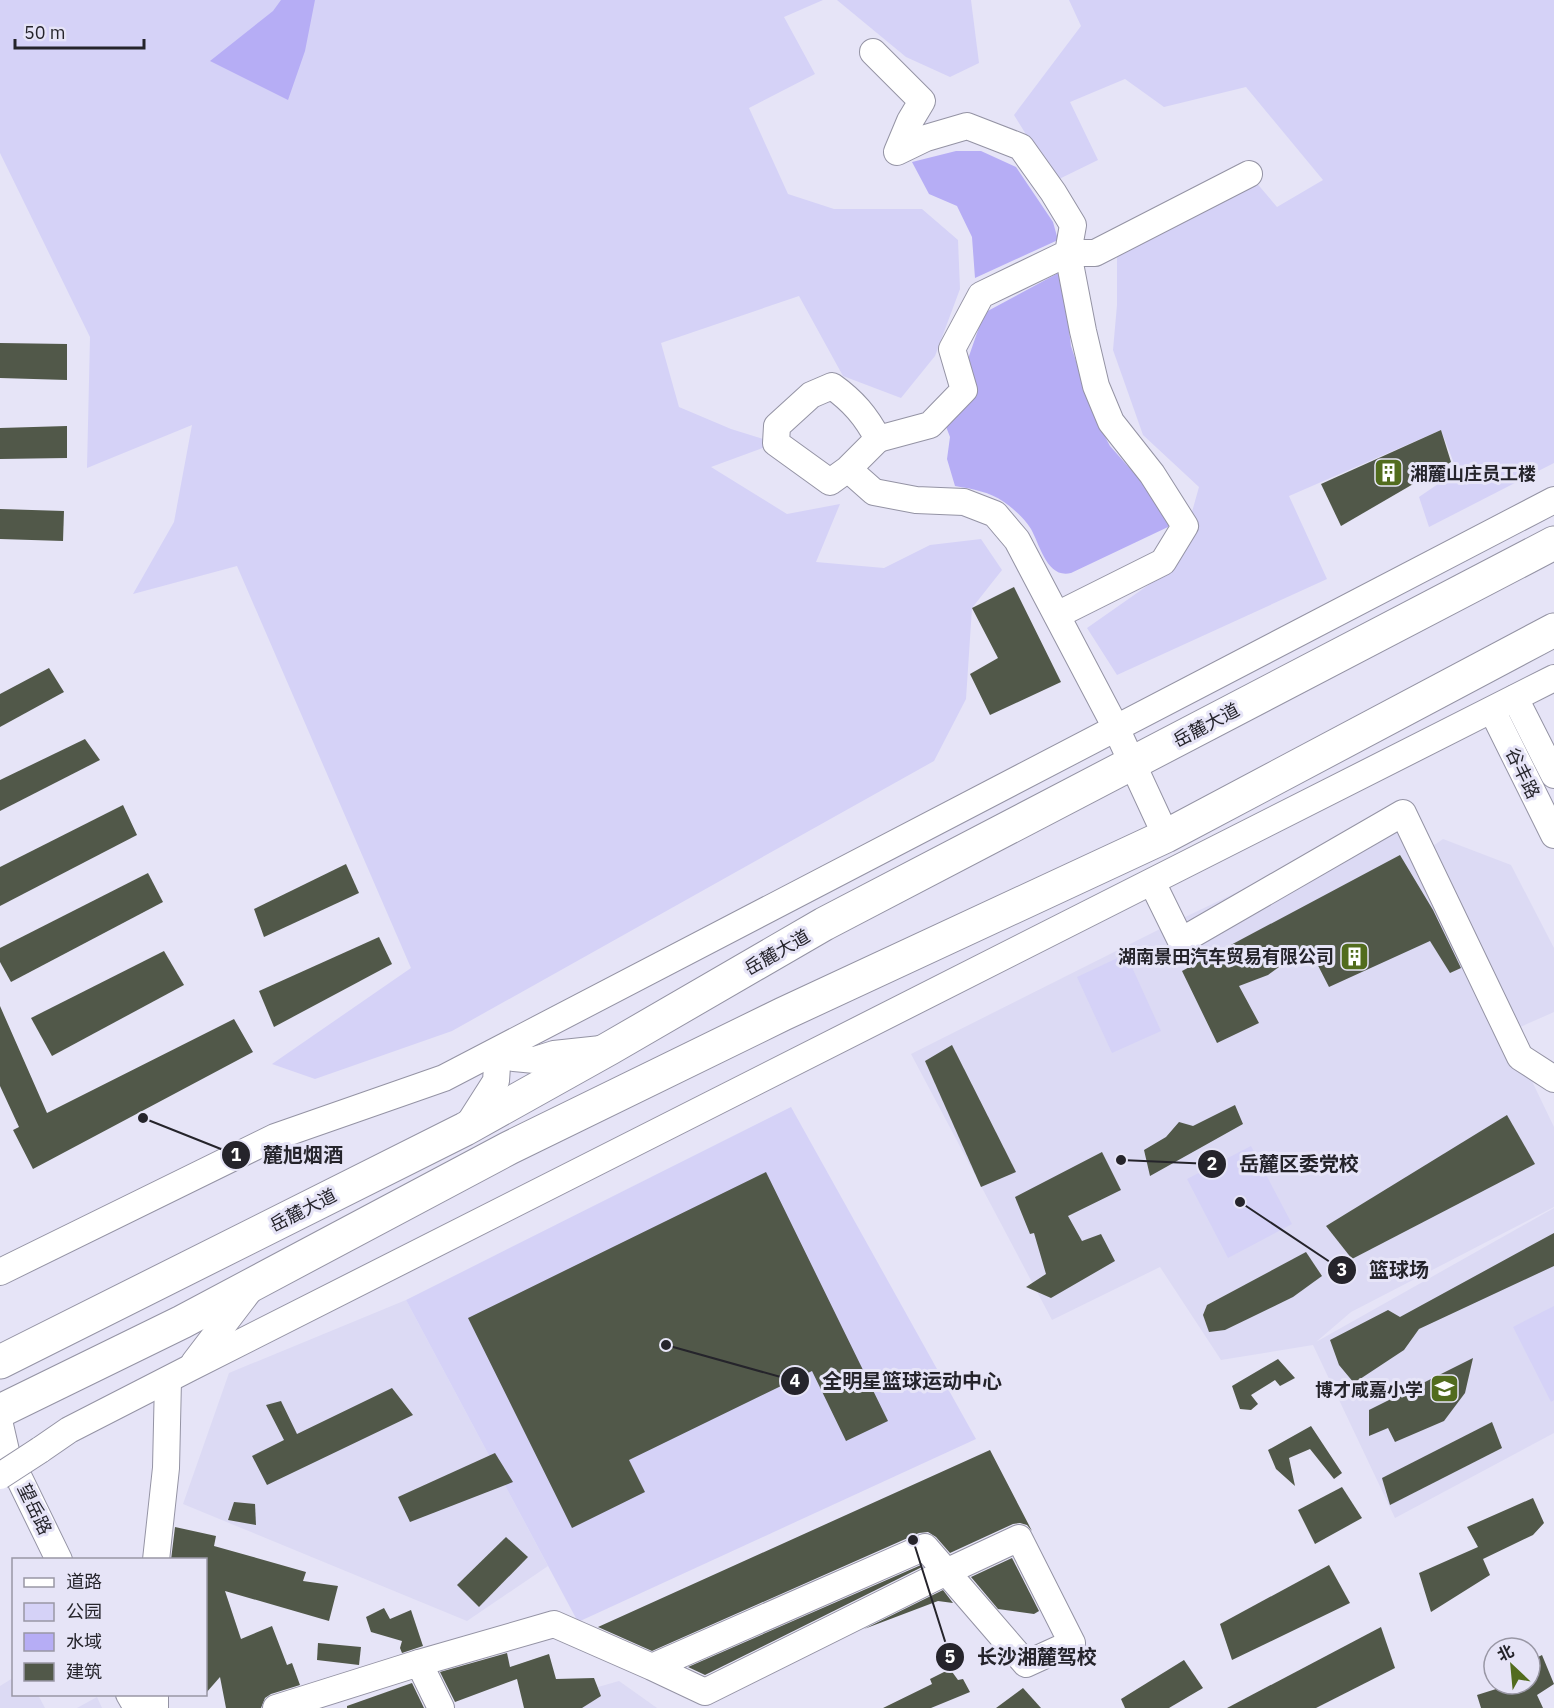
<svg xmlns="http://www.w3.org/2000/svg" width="1554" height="1708" viewBox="0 0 1554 1708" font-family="'IBM Plex Sans','Noto Sans SC',sans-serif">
<rect width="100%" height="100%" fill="#e6e4f7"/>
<!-- built -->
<g fill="#dcdaf4">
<path d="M1403,813L1554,1127V1207L1351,1312L1316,1342L1554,1208V1433L1395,1518L1313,1345L1221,1360L1160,1267L1052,1320L911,1054L1158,930Z"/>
<path d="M1443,839L1511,865L1554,948V1012L1518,1028L1430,848Z"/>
<path d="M406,1300L548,1566L467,1621L183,1504L229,1373Z"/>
<path d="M13,1678L14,1694L38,1695L45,1708H0V1686Z"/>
<path d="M619,1681L657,1708H525Z"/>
<path d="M97,1697L102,1708H77Z"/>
</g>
<!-- green -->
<g fill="#d5d2f7">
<path d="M0,0H823L784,17L815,74L749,108L788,194L834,209H922L958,240L960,289L935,356L901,398L843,376L799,296L661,343L679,407L731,429L776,443L711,467L787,514L840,504L816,562L884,568L930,545L981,539L1002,570L972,608L966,699L934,761L452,1031L315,1079L272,1064L411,968L237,566L133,594L174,522L192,425L87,468L90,337L0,153Z"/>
<path d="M837,0H971L979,63L950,77L906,57Z"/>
<path d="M1069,0H1554V463L1429,527L1419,497L1457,471L1441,430L1289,496L1327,579L1117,675L1087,628L1177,565L1199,487L1143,435L1113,350L1117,305V249L1249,174L1277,207L1323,180L1246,87L1164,107L1125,79L1070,102L1098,160L1055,181L1014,115L1081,26Z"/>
<path d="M1126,954L1161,1031L1112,1053L1077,977Z"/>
<path d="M791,1107L976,1439L578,1622L406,1300Z"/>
<path d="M1251,1146L1292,1224L1228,1258L1187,1179Z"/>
<path d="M1554,1306V1400L1551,1402L1513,1327Z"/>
</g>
<!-- water -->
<g fill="#b6adf5">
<path d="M281,0H315L305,51L288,100L210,61L273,11Z"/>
<path d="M956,151H981L1016,167L1053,222L1058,240L975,278L972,237L957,206L929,194L912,162Z"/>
<path d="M1062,271L1071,346L1095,418L1110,446L1173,517L1168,527L1071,573C1047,579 1040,545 1031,529C1025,519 1014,509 1004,502C990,492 973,489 955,486L947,459L950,437L945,424L964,390L969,356L984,313Z"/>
</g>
<!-- building -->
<g fill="#515849">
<path d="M0,343L67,344V380L0,378Z"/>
<path d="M67,426V458L0,459V428Z"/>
<path d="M1441,430L1451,462L1341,526L1321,484Z"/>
<path d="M0,509L64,511L63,541L0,539Z"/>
<path d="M1014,587L1061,682L990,715L970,674L998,658L972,608Z"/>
<path d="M49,668L64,692L0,727V694Z"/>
<path d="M85,739L100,760L0,811V780Z"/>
<path d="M123,805L137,835L0,906V867Z"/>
<path d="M1400,855L1433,910L1461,968L1450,973L1430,941L1329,987L1308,946L1268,975L1239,986L1259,1023L1217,1043L1182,971Z"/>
<path d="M346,864L359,893L264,937L254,909Z"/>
<path d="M148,873L163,902L11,982L0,962V948Z"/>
<path d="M379,937L392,964L274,1027L259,991Z"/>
<path d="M164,951L184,985L52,1056L31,1018Z"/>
<path d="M0,1006L47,1113L234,1019L253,1052L33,1169L13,1130L19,1127L0,1086Z"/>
<path d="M952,1045L1016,1172L981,1187L925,1061Z"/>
<path d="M1235,1105L1243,1124L1150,1176L1144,1150L1166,1137L1179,1122L1193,1126Z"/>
<path d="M1507,1115L1535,1164L1352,1259L1326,1226Z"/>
<path d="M1102,1152L1121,1190L1068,1216L1082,1241L1101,1234L1115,1261L1051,1298L1026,1287L1046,1274L1034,1233L1030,1234L1015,1197Z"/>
<path d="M766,1172L888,1421L846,1441L812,1371L629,1460L645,1492L572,1528L468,1318Z"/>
<path d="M1554,1233V1266L1419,1329L1404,1350L1354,1383L1339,1365L1330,1340L1388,1310L1400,1317Z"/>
<path d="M1306,1252L1322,1276L1293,1297L1225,1330L1209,1332L1203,1315L1207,1305Z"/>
<path d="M1473,1358L1465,1393L1444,1421L1395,1442L1388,1428L1369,1436V1410Z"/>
<path d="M1278,1359L1295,1378L1280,1386L1275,1380L1251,1395L1258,1404L1251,1410L1240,1409L1232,1386Z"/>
<path d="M392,1388L413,1415L267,1485L252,1456L284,1440L266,1405L281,1401L297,1434Z"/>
<path d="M1492,1422L1502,1448L1390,1505L1382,1478Z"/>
<path d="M1311,1426L1342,1473L1334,1479L1310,1449L1289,1458L1295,1486L1276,1469L1268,1450Z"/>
<path d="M990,1450L1032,1531L1027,1525L1020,1523L1013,1524L950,1553L936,1537L928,1532L919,1533L652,1651L598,1627Z"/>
<path d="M495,1453L513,1482L410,1522L398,1497Z"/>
<path d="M1342,1487L1362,1518L1315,1544L1298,1510Z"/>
<path d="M1533,1498L1544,1523L1533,1535L1483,1559L1490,1575L1431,1612L1419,1573L1478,1547L1467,1527Z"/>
<path d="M234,1502L255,1504L256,1525L228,1520Z"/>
<path d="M175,1527L216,1536L214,1546L306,1572L303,1581L338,1586L329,1621L225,1591L241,1639L272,1626L287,1665L292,1663L300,1685L271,1694L265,1698L261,1708H226L220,1677L206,1693V1560H171Z"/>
<path d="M506,1537L528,1557L479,1607L457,1585Z"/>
<path d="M1012,1558L1039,1611L1034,1614L998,1609L971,1577Z"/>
<path d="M921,1565L922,1567L705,1675L688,1667Z"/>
<path d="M1329,1565L1350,1603L1232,1660L1220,1624Z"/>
<path d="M943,1590L953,1603L938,1601L864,1629Z"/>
<path d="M384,1608L390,1619L411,1610L423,1646L402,1653L400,1648L402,1641L371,1632L366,1617Z"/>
<path d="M1381,1627L1395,1668L1316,1708H1227Z"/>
<path d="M318,1643L361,1647L359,1665L317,1660Z"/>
<path d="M507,1653L510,1667L549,1654L556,1679L594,1678L601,1696L582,1708H524L517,1679L455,1702L440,1672Z"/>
<path d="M1542,1655L1554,1684L1537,1695L1543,1708H1481L1477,1695L1512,1684H1530V1661Z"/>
<path d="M1184,1660L1203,1688L1169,1708H1125L1121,1699Z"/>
<path d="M950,1669L958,1680L963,1679L970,1692L931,1708H883L932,1684L930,1679Z"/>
<path d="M412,1683L424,1708H347V1706Z"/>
<path d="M1023,1688L1041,1708H996Z"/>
</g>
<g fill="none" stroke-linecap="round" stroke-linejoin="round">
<defs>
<g id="minor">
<path d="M873,52L922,101L910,121L897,152L926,138L967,126L1021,147L1053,192L1073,225L1068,253L981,295L952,349L964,390L930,425L878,439"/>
<path d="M848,469L878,439C866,416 853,401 832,386L811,395L777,426L776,443L830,482L848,469L874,492L916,500L964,502L995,514L1017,540L1116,728L1166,836"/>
<path d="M1057,615L1163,562L1185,526L1152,474L1111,422L1096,386L1083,331L1068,253H1095L1249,174"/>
<path d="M1515,698L1554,775"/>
<path d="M1492,710L1554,835"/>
<path d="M1152,882L1181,941L1403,813L1520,1057L1554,1079"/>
<path d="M466,1128L496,1081L498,1051L514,1058L535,1060L554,1054L601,1049"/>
<path d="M0,1272L275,1137L444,1078L1554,500"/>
<path d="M194,1363L252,1287"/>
<path d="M0,1425L6,1451L59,1560"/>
<path d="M40,1450L69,1430L190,1368L1554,678"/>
<path d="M156,1560L166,1468L168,1380"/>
<path d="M419,1663L554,1624L652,1667L925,1547L1026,1664L1072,1643L1019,1538L946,1572L705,1692L652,1667"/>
<path d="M129,1694L137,1708"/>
<path d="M155,1694V1708"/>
<path d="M276,1708L419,1663L441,1708"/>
</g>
<g id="highway">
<path d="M0,1362L465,1129L610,1048L824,924L1554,543"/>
<path d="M0,1411L182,1322L509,1148L783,1014L1166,836L1554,630"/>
</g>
</defs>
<!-- minor casing -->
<use href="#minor" stroke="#9493a4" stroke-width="28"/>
<!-- highway casing -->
<use href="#highway" stroke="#9493a4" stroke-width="35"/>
<!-- minor -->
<use href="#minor" stroke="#fff" stroke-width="26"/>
<!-- highway -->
<use href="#highway" stroke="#fff" stroke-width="33"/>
<defs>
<path id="minor-bridge" d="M0,1476L40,1450"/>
</defs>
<!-- minor-bridge casing -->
<use href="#minor-bridge" stroke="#9493a4" stroke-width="28" stroke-linecap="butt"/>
<!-- minor-bridge -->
<use href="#minor-bridge" stroke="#fff" stroke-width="26"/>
</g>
<!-- icons -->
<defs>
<symbol id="building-square" viewBox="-11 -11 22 22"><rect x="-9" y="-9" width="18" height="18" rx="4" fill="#526c1e" stroke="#e6e4f7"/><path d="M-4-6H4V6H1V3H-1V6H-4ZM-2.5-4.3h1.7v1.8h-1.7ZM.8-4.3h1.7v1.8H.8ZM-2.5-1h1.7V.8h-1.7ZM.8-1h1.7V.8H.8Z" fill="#fff"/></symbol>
<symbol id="school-square" viewBox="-11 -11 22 22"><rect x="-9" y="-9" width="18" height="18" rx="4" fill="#526c1e" stroke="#e6e4f7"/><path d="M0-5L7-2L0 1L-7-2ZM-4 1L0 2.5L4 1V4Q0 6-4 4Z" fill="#fff"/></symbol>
</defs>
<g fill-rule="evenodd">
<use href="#building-square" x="1372" y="456" width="33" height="33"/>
<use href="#building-square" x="1338" y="940" width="33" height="33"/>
<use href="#school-square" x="1428" y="1372" width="33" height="33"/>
</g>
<g text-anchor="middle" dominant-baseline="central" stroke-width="6" stroke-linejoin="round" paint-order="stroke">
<!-- poi labels -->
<g font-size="18" font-weight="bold" fill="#25242b" stroke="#e6e4f7" text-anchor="end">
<text x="1410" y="473" text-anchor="start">湘麓山庄员工楼</text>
<text x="1334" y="956">湖南景田汽车贸易有限公司</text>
<text x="1423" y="1389">博才咸嘉小学</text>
</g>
<!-- street labels -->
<g font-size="18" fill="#25242b" stroke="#e6e4f7">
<text transform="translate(1206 725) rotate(-28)">岳麓大道</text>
<text transform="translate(1523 773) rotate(64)">谷丰路</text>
<text transform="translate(777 952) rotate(-30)">岳麓大道</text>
<text transform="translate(303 1210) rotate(-27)">岳麓大道</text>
<text transform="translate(35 1509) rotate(64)">望岳路</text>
</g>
</g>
<!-- callouts -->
<path fill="none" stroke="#25242b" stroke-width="2" d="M143 1118L236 1155M1121 1160L1212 1164M1240 1202L1342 1270M666 1345L795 1381M913 1540L950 1657"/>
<g fill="#25242b" stroke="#e6e4f7" stroke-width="2">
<circle cx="143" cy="1118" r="6"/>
<circle cx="1121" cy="1160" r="6"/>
<circle cx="1240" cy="1202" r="6"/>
<circle cx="666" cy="1345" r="6"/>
<circle cx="913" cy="1540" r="6"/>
<circle cx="236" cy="1155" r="15"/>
<circle cx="1212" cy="1164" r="15"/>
<circle cx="1342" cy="1270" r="15"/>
<circle cx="795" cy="1381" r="15"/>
<circle cx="950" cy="1657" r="15"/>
</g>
<g font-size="18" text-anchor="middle" font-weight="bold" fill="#fff">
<text x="236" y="1161">1</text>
<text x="1212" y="1170">2</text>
<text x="1342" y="1276">3</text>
<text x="795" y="1387">4</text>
<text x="950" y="1663">5</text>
</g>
<g font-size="20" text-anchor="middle" font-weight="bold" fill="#25242b" stroke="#e6e4f7" stroke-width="6" stroke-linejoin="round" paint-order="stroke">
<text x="303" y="1162">麓旭烟酒</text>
<text x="1299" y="1171">岳麓区委党校</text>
<text x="1399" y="1277">篮球场</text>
<text x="912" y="1388">全明星篮球运动中心</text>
<text x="1037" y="1664">长沙湘麓驾校</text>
</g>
<!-- legend -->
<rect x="12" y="1558" width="195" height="138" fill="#e6e4f7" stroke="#9997a5" stroke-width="1.5"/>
<rect x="24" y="1578" width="30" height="9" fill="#ffffff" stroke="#9997a5" stroke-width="1.5"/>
<text x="66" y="1588" font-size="18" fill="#25242b">道路</text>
<rect x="24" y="1603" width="30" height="18" fill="#d5d2f7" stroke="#9997a5" stroke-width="1.5"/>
<text x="66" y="1618" font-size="18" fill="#25242b">公园</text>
<rect x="24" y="1633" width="30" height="18" fill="#b6adf5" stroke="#9997a5" stroke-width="1.5"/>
<text x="66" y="1648" font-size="18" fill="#25242b">水域</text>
<rect x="24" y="1663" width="30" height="18" fill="#515849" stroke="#9997a5" stroke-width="1.5"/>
<text x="66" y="1678" font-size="18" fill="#25242b">建筑</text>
<!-- north arrow -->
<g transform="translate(1512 1666) rotate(334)"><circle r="28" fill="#e6e4f7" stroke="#9997a5" stroke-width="1.5"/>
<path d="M0-4.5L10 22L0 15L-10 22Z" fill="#526c1e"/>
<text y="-9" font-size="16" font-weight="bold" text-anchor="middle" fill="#25242b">北</text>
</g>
<!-- scale -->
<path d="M15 39v9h129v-9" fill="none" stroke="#25242b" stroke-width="3"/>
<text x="24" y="39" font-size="18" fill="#25242b" stroke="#e6e4f7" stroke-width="4.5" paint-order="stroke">50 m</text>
</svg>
